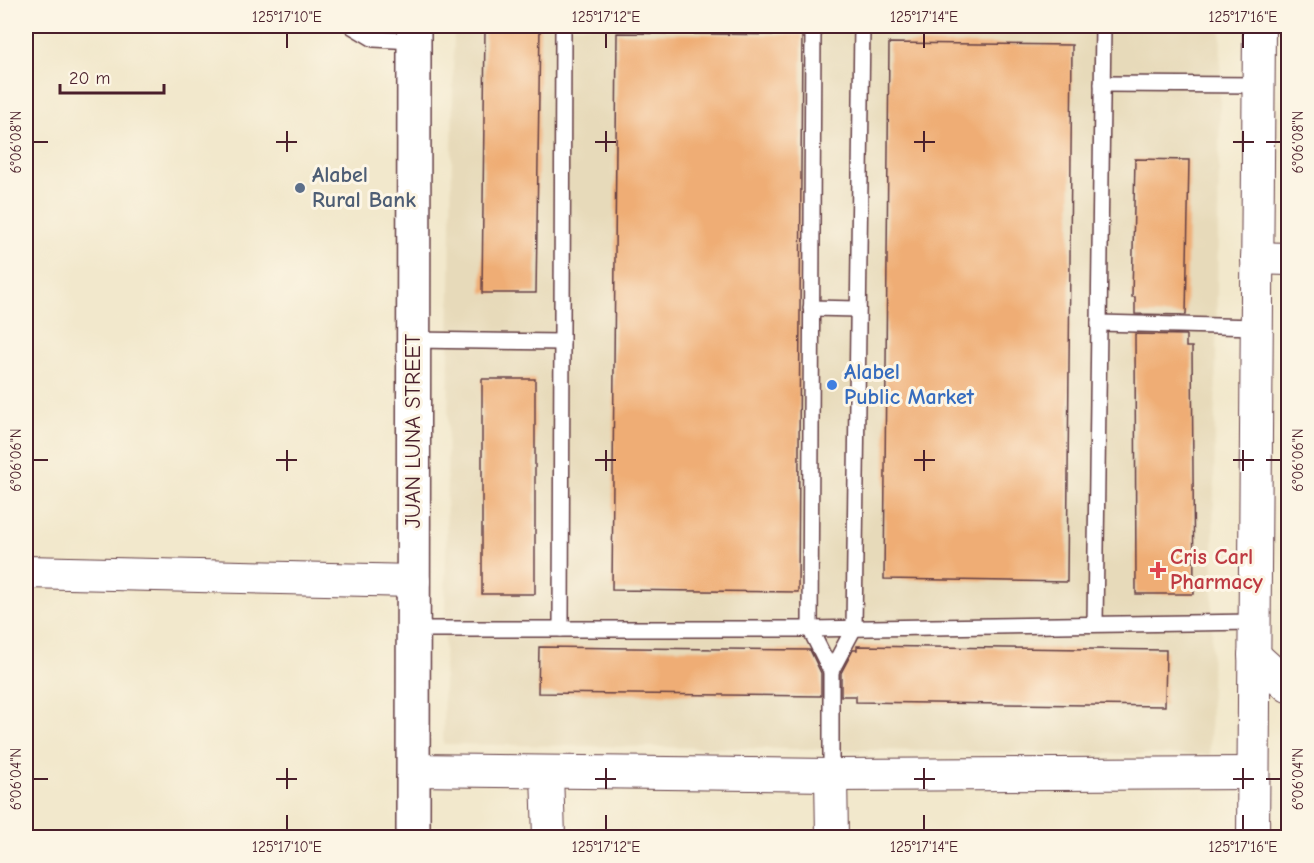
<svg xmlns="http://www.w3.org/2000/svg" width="1314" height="863" viewBox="0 0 1314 863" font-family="'Comic Neue',sans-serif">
<rect width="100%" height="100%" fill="#fcf5e5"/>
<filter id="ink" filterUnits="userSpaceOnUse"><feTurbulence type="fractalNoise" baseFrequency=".0167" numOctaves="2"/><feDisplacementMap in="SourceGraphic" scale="12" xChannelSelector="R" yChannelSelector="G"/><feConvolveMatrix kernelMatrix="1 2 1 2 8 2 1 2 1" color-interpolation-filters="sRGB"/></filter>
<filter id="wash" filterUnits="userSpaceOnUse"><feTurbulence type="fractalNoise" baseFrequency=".008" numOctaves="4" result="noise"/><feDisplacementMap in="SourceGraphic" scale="24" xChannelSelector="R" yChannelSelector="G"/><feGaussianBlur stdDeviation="1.35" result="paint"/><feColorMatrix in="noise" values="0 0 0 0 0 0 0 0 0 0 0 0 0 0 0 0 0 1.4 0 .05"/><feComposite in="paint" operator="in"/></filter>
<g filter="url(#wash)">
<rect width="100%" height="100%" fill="#f2e8cc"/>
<!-- built -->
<path fill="#e7daba" d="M454,26H1221L1210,755L443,744Z"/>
<g id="blocks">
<!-- building -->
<g fill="#efad75">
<path d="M485,26H540L536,293H482Z"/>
<path d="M617,33L802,35L798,592L612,590Z"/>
<path d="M889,43L1072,45L1067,582L884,579Z"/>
<path d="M1135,159L1189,160L1186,315L1135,314V297H1132Z"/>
<path d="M1135,334L1186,335V347H1192L1194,594H1136Z"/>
<rect x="482" y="379" width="53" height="215"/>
<path d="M857,646L1166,650L1165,706L856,702V696H841V673L853,650H857Z"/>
<path d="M539,647L810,650L821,673V696L538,693Z"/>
</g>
</g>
</g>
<g filter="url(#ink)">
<use href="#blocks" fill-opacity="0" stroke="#633d43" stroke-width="1.5"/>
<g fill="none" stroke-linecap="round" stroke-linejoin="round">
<defs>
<g id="service">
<path d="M352,26L374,39L414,41"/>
<path d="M813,26L810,629L831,671V775"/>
<path d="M1102,84L1259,85"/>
<path d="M811,308L858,309"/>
<path d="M1099,323L1257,327"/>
<path d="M413,340L562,342"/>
<path d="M1095,624L1103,26"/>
<path d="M414,629H810L1254,622"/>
<path d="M561,629L563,26"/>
<path d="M831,671L854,628L862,26"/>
</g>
<g id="minor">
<path d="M1257,258L1288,259"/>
<path d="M26,572L414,581"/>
<path d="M1254,655L1288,686"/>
<path d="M413,770L831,775L1253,773"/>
<path d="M547,772L549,838"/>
<path d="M831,775L832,838"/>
<path d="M1253,838L1259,26"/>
</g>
<path id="tertiary" d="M413,838L414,26"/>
</defs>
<!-- service casing -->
<use href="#service" stroke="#633d43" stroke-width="18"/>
<!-- minor casing -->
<use href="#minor" stroke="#633d43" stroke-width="34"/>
<!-- tertiary casing -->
<use href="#tertiary" stroke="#633d43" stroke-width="36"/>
<!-- service -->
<use href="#service" stroke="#fff" stroke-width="15"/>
<!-- minor -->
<use href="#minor" stroke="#fff" stroke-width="32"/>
<!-- tertiary -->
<use href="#tertiary" stroke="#fff" stroke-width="33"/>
</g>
</g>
<!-- ticks -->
<path fill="none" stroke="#4a1f2b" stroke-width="2" d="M287,33V48M606,33V48M924,33V48M1243,33V48M287,131V152M606,131V152M924,131V152M1243,131V152M33,142H48M276,142H297M595,142H616M914,142H935M1233,142H1254M1266,142H1281M287,450V471M606,450V471M924,450V471M1243,450V471M33,460H48M276,460H297M595,460H616M914,460H935M1233,460H1254M1266,460H1281M287,768V789M606,768V789M924,768V789M1243,768V789M33,779H48M276,779H297M595,779H616M914,779H935M1233,779H1254M1266,779H1281M287,815V830M606,815V830M924,815V830M1243,815V830"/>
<!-- markers -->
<circle fill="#5c6f8a" stroke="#fcf5e5" stroke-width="2" cx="300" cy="188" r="6"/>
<circle fill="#3f7fe0" stroke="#fcf5e5" stroke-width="2" cx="832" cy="385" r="6"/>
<path fill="#e0444e" stroke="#fcf5e5" stroke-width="2" d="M1155 561h6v6h6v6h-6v6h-6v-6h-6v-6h6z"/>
<g text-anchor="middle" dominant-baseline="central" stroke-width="6" stroke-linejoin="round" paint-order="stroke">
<!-- service labels -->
<g font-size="22" font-weight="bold" fill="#4e5e75" stroke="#fcf5e5" text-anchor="start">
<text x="312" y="175">Alabel<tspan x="312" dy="25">Rural Bank</tspan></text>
</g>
<!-- shop labels -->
<g font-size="22" font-weight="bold" fill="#366cbe" stroke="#fcf5e5" text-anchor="start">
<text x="844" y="372">Alabel<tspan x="844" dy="25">Public Market</tspan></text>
</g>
<!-- street labels -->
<g font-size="22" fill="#4a1f2b" stroke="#fcf5e5">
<text transform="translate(413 431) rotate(-90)">JUAN LUNA STREET</text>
</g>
<!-- health labels -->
<g font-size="22" font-weight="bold" fill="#be3a42" stroke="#fcf5e5" text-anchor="start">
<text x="1170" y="557">Cris Carl<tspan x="1170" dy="25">Pharmacy</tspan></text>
</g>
</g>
<!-- margin -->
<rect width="1314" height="863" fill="none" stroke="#fcf5e5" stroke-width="66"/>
<!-- scale -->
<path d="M60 84v9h104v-9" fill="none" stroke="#4a1f2b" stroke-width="3"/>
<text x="69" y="84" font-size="18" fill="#4a1f2b" stroke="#fcf5e5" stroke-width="4.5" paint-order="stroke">20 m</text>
<rect x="33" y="33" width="1248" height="797" fill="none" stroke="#4a1f2b" stroke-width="2"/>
<g font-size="15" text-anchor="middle" fill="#4a1f2b">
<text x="287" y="22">125°17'10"E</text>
<text x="606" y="22">125°17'12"E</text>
<text x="924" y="22">125°17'14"E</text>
<text x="1243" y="22">125°17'16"E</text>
<text transform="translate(16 142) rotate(-90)" y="5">6°06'08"N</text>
<text transform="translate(1298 142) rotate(-90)" y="5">6°06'08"N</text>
<text transform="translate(16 460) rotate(-90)" y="5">6°06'06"N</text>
<text transform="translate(1298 460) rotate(-90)" y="5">6°06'06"N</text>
<text transform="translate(16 779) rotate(-90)" y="5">6°06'04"N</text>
<text transform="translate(1298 779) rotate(-90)" y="5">6°06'04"N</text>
<text x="287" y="852">125°17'10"E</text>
<text x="606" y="852">125°17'12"E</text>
<text x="924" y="852">125°17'14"E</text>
<text x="1243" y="852">125°17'16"E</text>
</g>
</svg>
